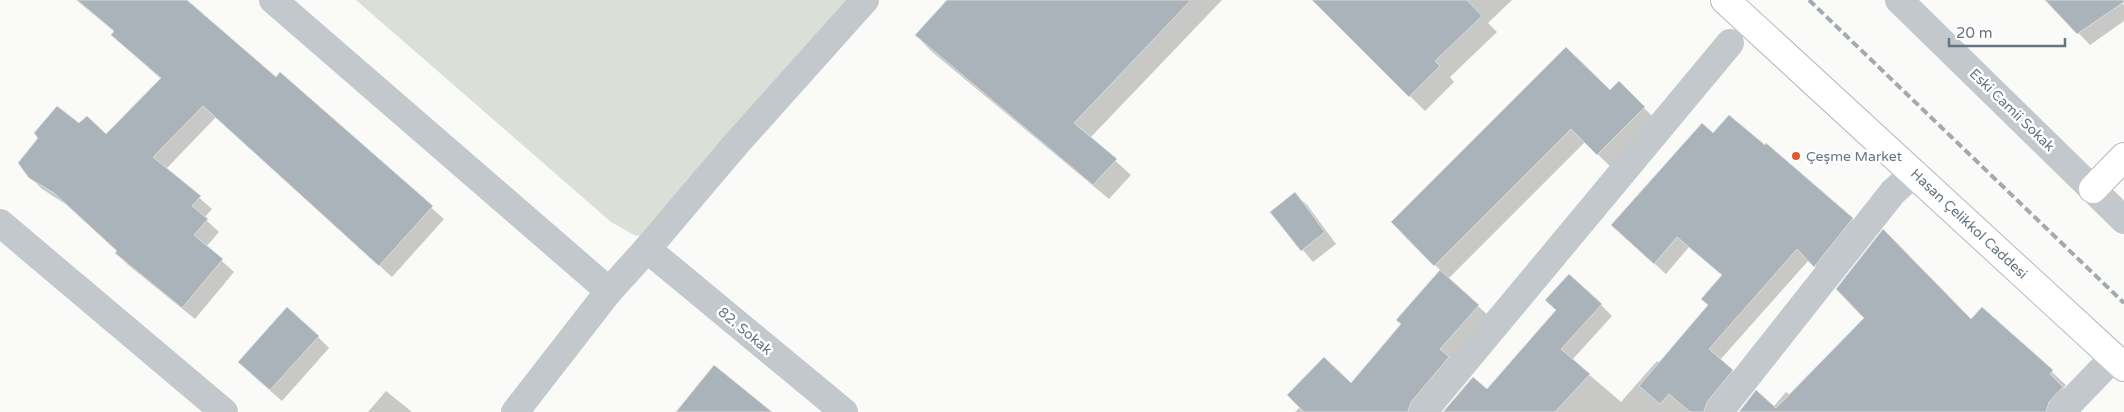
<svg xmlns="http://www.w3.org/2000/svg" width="2124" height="412" viewBox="0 0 2124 412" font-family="'Varela Round',sans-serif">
<rect width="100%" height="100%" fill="#fafaf8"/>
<!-- green -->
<path fill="#dadfd7" d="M356,0H868L652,235L636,236L611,222Z"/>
<!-- shadow -->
<g fill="#0003">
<path d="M76,0H185L276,79L280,74L444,219L392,277L216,117L166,169L212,209L204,218L219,232L206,247L234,272L195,319L128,265L116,253L118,251L67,205L42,189L30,177L40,138L79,124L106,136L161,79L125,47L113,35L115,32Z"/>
<path d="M949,0H1222L1090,138L1131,175L1109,199L931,51L916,35Z"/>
<path d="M1313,0H1512L1488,23L1497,32L1450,77L1454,82L1425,111Z"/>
<path d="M2047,0H2119L2124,5V21L2090,45Z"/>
<path d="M1619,83L1658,122L1612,168L1585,142L1448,279L1490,317L1424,412H1295L1300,407L1351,385L1403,325L1398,320L1441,271L1393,222L1610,92Z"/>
<path d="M1713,135L1852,219L1863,230L1826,277L1809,260L1720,360L1743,382L1719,412H1445L1487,391L1601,305L1612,316L1572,360L1621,402L1657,361L1660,364L1709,305L1723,276L1689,247L1666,274L1624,236Z"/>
<path d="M1295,194L1307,205L1336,244L1313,262L1271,212Z"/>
<path d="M1982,308L2066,385L2063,389L2076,402L2067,412H1769L1786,392L1790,395L1971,321Z"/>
<path d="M318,337L329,348L282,401L251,374Z"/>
<path d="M386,391L412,412H368Z"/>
</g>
<!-- building -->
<g fill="#aab3b9" stroke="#dcdcda">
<path d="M77,0H187L276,77L280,72L433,206L379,266L203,106L153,157L201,196L192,206L208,219L194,235L223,259L182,308L115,253L117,251L54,193L29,178L18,163L38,138L34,133L57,106L79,123L87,116L106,134L161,78L111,35L114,31Z"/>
<path d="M947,0H1191L1074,123L1117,159L1093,185L915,35Z"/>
<path d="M1312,0H1467L1482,16L1435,61L1440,66L1409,97Z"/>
<path d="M2045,0H2124V2L2077,34Z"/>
<path d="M1566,47L1610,90L1619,81L1645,107L1597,155L1571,129L1434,266L1391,222Z"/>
<path d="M1729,115L1765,145L1766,143L1853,218L1814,267L1797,249L1709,349L1733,370L1707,402L1704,412H1690L1669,394L1660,404L1639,386L1708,305L1701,299L1722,275L1677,237L1654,264L1611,225L1702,123L1713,133Z"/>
<path d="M1295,192L1325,232L1301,251L1270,212Z"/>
<path d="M1883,229L1971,319L1982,307L2053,370L2050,374L2063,387L2049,402L2046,412H1739L1756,390L1776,408L1864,318L1836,289Z"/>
<path d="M1440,270L1479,305L1440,349L1449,357L1411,402L1408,412H1304L1287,395L1324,357L1351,383L1401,324L1396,320Z"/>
<path d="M1569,274L1602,304L1561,349L1590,374L1555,412H1443L1473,377L1487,389L1556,310L1545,300Z"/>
<path d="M287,307L319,336L270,390L238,362Z"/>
<path d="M714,365L772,412H676Z"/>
</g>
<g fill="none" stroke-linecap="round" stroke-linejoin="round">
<defs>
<g id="secondary">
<path d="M1725,0L2124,367"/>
<path d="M2093,189L2124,157"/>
</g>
</defs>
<!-- secondary casing -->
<use href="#secondary" stroke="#b3babf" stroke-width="30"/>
<!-- street -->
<g stroke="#c3c8cc" stroke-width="28">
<path d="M273,0L609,291"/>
<path d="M1899,0L2124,220"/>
<path d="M0,223L224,412"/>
<path d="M647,249L844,412"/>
<path d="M515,412L609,291L647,249L736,144L865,0"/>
<path d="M1423,412L1730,43"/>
<path d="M1719,412L1893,192L1914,173"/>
<path d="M2061,412L2114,357"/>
</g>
<!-- secondary -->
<use href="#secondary" stroke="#fff" stroke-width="28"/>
<!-- rail -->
<path stroke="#a2aab0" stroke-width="4" stroke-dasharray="8 4" stroke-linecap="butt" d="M1809,0L2124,303"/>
</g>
<!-- markers -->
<circle fill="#e4572e" stroke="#fff" stroke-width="2" cx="1796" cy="156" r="5"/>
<g text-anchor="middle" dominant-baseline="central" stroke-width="5" stroke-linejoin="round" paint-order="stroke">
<!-- street labels -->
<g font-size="14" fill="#657683" stroke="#fff">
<text transform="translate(2012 110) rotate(44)">Eski Camii Sokak</text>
<text transform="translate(1969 224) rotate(43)">Hasan Çelikkol Caddesi</text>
<text transform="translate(745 331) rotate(40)">82. Sokak</text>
</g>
<!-- poi labels -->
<g font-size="14" fill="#657683" stroke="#fff" text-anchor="start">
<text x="1806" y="156">Çeşme Market</text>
</g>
</g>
<!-- scale -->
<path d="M1949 38v8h116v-8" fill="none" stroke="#657683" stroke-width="2.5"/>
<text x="1956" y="38" font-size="15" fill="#657683" stroke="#ffffff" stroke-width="4" paint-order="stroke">20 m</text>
</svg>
